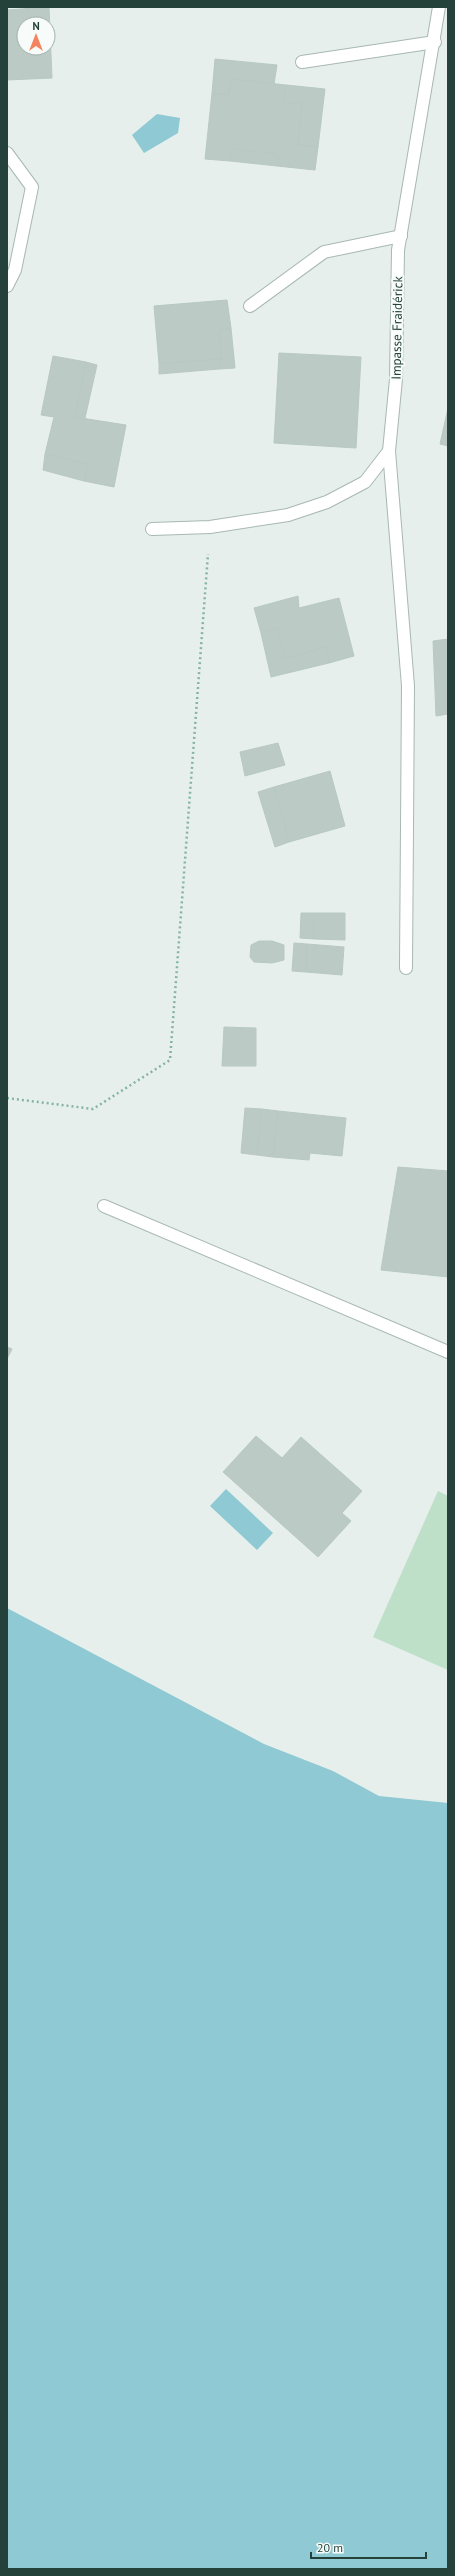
<svg xmlns="http://www.w3.org/2000/svg" width="455" height="2576" viewBox="0 0 455 2576" font-family="'PT Sans',sans-serif">
<rect width="100%" height="100%" fill="#e6efeb"/>
<!-- green -->
<path fill="#bfe0c8" d="M438,1491L448,1496V1670L373,1637Z"/>
<!-- water -->
<g fill="#8ec9d4">
<path d="M157,114L180,118L178,133L144,153L132,135Z"/>
<path d="M226,1489L273,1533L257,1550L210,1506Z"/>
<path d="M7,1608L264,1744L333,1771L379,1796L448,1803V2569H7Z"/>
</g>
<!-- building -->
<g fill="#bbcac4" stroke="#b8c9c2" fill-rule="evenodd">
<path d="M49,7L52,78L7,80V10ZM24,24H48V48H24Z"/>
<path d="M215,59L277,65L274,84L231,79L229,95L212,93Z"/>
<path d="M231,79L286,85L284,102L302,104L298,145L318,147L315,170L277,166L278,154L231,149L230,161L205,159L212,93L229,95Z"/>
<path d="M286,85L325,89L318,147L298,145L302,104L284,102Z"/>
<path d="M231,149L278,154L277,166L230,161Z"/>
<path d="M227,300L231,328L219,331L222,359L159,364L154,306Z"/>
<path d="M231,328L235,368L219,369L222,359L219,331Z"/>
<path d="M279,353L361,357L356,448L274,443Z"/>
<path d="M53,356L86,362L75,417L126,425L114,487L84,481L88,464L45,454L54,417L41,415Z"/>
<path d="M222,359L219,369L159,374V364Z"/>
<path d="M86,362L97,365L85,418L75,417Z"/>
<path d="M448,408V446L440,444Z"/>
<path d="M45,454L88,464L84,481L43,470Z"/>
<path d="M298,596L299,608L339,598L354,656L329,663L326,647L285,659L277,628L261,633L254,608Z"/>
<path d="M277,628L285,659L326,647L329,663L271,677L261,633Z"/>
<path d="M448,639V714L436,716L433,641Z"/>
<path d="M278,743L285,765L245,776L240,752Z"/>
<path d="M330,771L345,826L289,842L274,787Z"/>
<path d="M274,787L289,842L275,847L258,792Z"/>
<path d="M301,913H314V939L300,938Z"/>
<path d="M314,913H345V940L314,939Z"/>
<path d="M259,941H272L284,945V960L272,963L254,962L250,957L251,945Z"/>
<path d="M294,943L307,944L306,972L292,971Z"/>
<path d="M307,944L344,947L342,975L306,972Z"/>
<path d="M224,1027L256,1028V1066H222Z"/>
<path d="M245,1108L262,1109L257,1155L241,1153Z"/>
<path d="M262,1109L278,1111L273,1157L257,1155Z"/>
<path d="M278,1111L346,1118L342,1156L310,1153L309,1160L273,1157Z"/>
<path d="M398,1167L448,1171V1277L381,1270Z"/>
<path d="M7,1347L12,1349L7,1359Z"/>
<path d="M256,1436L282,1458L301,1437L362,1491L342,1513L351,1521L318,1557L223,1472Z"/>
</g>
<g fill="none" stroke-linecap="round" stroke-linejoin="round">
<defs>
<g id="minor">
<path d="M302,62L435,42"/>
<path d="M7,153L32,187L15,270L7,286"/>
<path d="M250,306L324,252L401,236"/>
<path d="M389,451L408,686L406,968"/>
<path d="M152,529L210,527L288,515L327,502L365,482L389,451L396,379L398,250L439,7"/>
<path d="M104,1206L448,1352"/>
</g>
</defs>
<!-- minor casing -->
<use href="#minor" stroke="#a8b8b2" stroke-width="14"/>
<!-- path -->
<path stroke="#86b3a5" stroke-width="2.5" stroke-dasharray="2 3" stroke-linecap="butt" d="M7,1098L93,1109L170,1060L208,554"/>
<!-- minor -->
<use href="#minor" stroke="#fff" stroke-width="12"/>
</g>
<g text-anchor="middle" dominant-baseline="central" stroke-width="4" stroke-linejoin="round" paint-order="stroke">
<!-- street labels -->
<g font-size="13" fill="#24423a" stroke="#f7fbf9">
<text transform="translate(397 328) rotate(-89)">Impasse Fraidérick</text>
</g>
</g>
<!-- border -->
<rect width="455" height="2576" fill="none" stroke="#24423a" stroke-width="16"/>
<!-- north arrow -->
<g transform="translate(36 36)"><circle r="19" fill="#f7fbf9" stroke="#a3b1ad"/>
<path d="M0-3L7 15L0 10L-7 15Z" fill="#f4845f"/>
<text y="-6" font-size="11" font-weight="bold" text-anchor="middle" fill="#24423a">N</text>
</g>
<!-- scale -->
<path d="M311 2552v6h115v-6" fill="none" stroke="#24423a" stroke-width="2"/>
<text x="317" y="2552" font-size="12" fill="#24423a" stroke="#f7fbf9" stroke-width="3" paint-order="stroke">20 m</text>
</svg>
